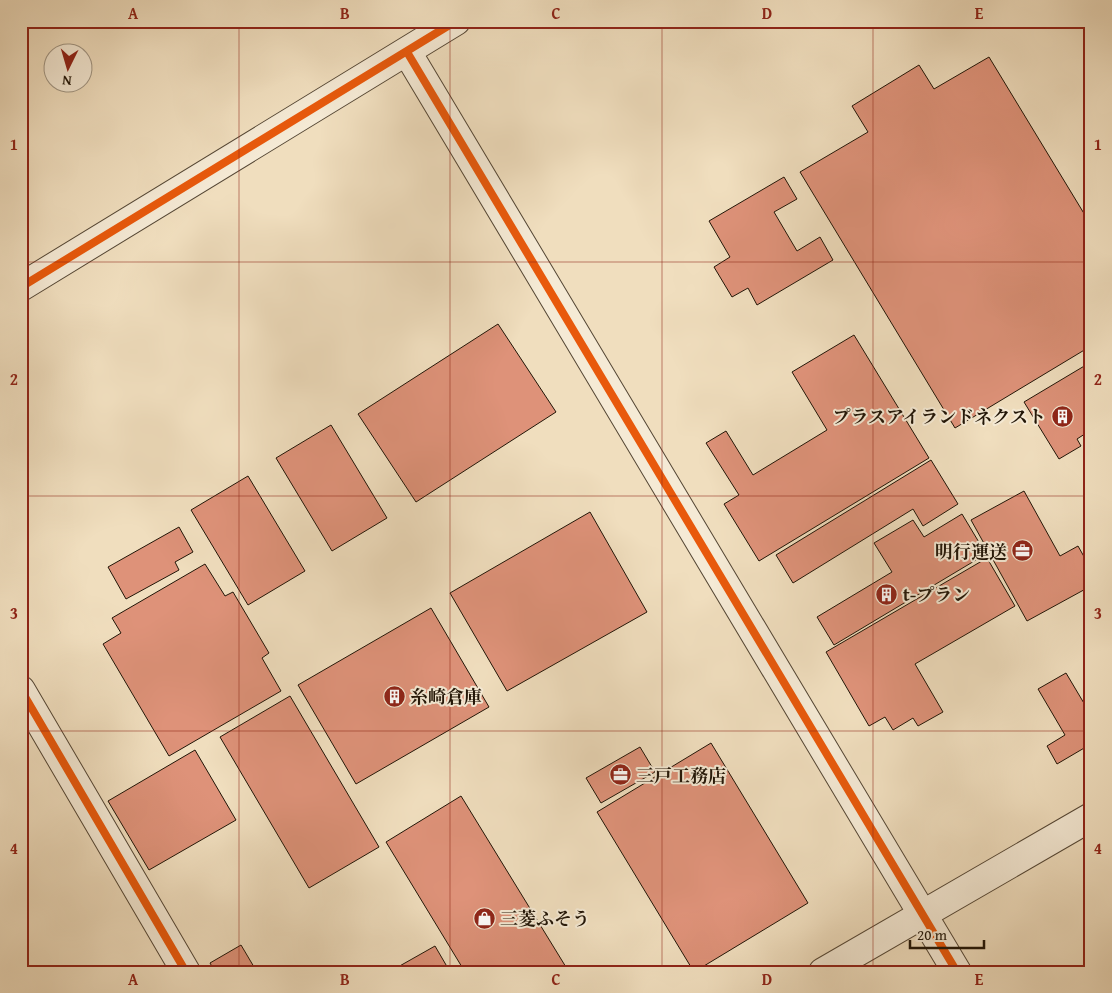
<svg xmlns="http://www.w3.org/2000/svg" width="1112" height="993" viewBox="0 0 1112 993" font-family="'Gentium Book Plus','Noto Serif JP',serif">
<rect width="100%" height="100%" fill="#f0debe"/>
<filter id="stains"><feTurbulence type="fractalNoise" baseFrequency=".004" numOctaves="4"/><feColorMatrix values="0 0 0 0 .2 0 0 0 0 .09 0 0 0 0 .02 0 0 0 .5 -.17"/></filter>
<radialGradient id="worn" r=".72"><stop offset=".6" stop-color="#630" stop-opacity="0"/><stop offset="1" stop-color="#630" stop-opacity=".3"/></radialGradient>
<!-- building -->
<g fill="#de9279" stroke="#211507">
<path d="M989,57L1091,225V346L955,428L800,172L868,132L852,106L919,65L934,89Z"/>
<path d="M784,177L797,199L774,212L797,251L820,237L833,260L757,305L748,288L732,297L714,267L730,257L709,221Z"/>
<path d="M498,324L556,412L416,502L358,414Z"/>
<path d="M854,335L929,458L759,561L724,504L739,495L706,443L726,431L753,475L827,430L792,372Z"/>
<path d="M1091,362V430L1077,439L1081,446L1059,459L1024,402Z"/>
<path d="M331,425L387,518L332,551L276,458Z"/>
<path d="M931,460L958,504L923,526L913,509L793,583L776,555Z"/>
<path d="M248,476L305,571L248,605L191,510Z"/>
<path d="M1024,491L1060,556L1078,546L1091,569V586L1027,621L971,520Z"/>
<path d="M590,512L647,612L507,691L450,593Z"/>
<path d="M962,514L986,554L834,645L817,617L892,572L874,543L913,520L924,537Z"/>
<path d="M179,527L193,552L175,562L179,570L126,599L108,567Z"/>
<path d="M987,558L1015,606L915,664L943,712L918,726L913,718L893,730L885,717L869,726L826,652Z"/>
<path d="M205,564L225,596L233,592L269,653L262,658L281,691L169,756L103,644L121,633L112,618Z"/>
<path d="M431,608L489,707L356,784L298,685Z"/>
<path d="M1066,673L1091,715V744L1057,764L1047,746L1065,735L1038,689Z"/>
<path d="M290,696L379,847L309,888L220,737Z"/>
<path d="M711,743L808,903L694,972L597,812Z"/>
<path d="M640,747L655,772L601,803L586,778Z"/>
<path d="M195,750L236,820L149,870L108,801Z"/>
<path d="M461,796L569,972H465L386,842Z"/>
<path d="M241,945L257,972H215L210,963Z"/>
<path d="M435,946L449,970L389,972Z"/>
</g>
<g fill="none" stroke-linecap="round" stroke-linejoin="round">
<defs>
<g id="minor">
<path d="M407,52L957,972"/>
<path d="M21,287L456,21"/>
<path d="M21,690L186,972"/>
<path d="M823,972L1091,817"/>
</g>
</defs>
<!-- minor casing -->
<use href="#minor" stroke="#554735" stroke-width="30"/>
<!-- minor -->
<use href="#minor" stroke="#f5ead5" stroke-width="28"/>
<defs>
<g id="cycleway">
<path d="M407,52L957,972"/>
<path d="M21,287L456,21"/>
<path d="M21,690L186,972"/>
</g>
</defs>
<!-- cycleway casing -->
<use href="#cycleway" stroke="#f5ead5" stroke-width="11"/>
<!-- cycleway -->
<use href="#cycleway" stroke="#e8590c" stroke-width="8"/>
</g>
<!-- grid -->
<path fill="none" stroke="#8f2418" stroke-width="1" stroke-opacity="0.55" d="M239,21V972M450,21V972M662,21V972M873,21V972M21,262H1091M21,496H1091M21,731H1091"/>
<!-- icons -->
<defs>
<symbol id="building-disc" viewBox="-11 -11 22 22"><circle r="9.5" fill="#8f2418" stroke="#f5ead5"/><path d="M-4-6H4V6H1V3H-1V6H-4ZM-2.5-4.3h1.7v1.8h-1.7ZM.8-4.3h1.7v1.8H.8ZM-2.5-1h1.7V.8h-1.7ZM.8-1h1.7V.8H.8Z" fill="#fff"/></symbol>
<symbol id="office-disc" viewBox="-11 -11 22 22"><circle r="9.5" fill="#8f2418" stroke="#f5ead5"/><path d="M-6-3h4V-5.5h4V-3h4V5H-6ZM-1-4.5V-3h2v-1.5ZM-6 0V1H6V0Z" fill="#fff"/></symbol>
<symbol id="shop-disc" viewBox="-11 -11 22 22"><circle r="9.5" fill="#8f2418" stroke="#f5ead5"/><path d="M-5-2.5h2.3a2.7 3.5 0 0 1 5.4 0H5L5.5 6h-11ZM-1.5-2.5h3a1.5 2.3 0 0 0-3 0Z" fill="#fff"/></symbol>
</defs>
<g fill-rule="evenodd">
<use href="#building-disc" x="1050" y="404" width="25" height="25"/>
<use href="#office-disc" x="1010" y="538" width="25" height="25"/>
<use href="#building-disc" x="874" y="582" width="25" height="25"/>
<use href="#building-disc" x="382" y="684" width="25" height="25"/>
<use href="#office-disc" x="608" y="762" width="25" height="25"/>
<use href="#shop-disc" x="472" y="906" width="25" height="25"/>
</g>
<g text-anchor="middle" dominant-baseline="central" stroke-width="4" stroke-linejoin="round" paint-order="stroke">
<!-- poi labels -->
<g font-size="18" font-weight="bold" fill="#211507" stroke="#f5ead5" text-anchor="start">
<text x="1046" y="416" text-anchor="end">プラスアイランドネクスト</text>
<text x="1007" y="551" text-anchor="end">明行運送</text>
<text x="903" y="594">t-プラン</text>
<text x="410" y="696">糸崎倉庫</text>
<text x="636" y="775">三戸工務店</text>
<text x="500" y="918">三菱ふそう</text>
</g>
</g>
<!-- margin -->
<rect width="1112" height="993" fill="none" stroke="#f0debe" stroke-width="55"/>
<!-- north arrow -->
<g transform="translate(68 68) rotate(185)"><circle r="24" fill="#f5ead5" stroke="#a09583"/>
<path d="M0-4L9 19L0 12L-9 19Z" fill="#8f2418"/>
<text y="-8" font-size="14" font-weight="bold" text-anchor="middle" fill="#211507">N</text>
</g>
<!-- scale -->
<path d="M910 940v8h74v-8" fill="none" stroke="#211507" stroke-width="2.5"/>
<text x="917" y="940" font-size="15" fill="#211507" stroke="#f5ead5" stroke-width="4" paint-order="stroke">20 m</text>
<rect x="28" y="28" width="1056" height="938" fill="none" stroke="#8f2418" stroke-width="2"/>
<g font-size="16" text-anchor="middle" font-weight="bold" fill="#8f2418">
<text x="133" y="19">A</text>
<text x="345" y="19">B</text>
<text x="556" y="19">C</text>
<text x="767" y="19">D</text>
<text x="979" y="19">E</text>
<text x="14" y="150">1</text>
<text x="1098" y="150">1</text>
<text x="14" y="385">2</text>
<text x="1098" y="385">2</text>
<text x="14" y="619">3</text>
<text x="1098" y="619">3</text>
<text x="14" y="854">4</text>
<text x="1098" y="854">4</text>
<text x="133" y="985">A</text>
<text x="345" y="985">B</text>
<text x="556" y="985">C</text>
<text x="767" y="985">D</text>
<text x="979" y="985">E</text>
</g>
<rect width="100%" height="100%" filter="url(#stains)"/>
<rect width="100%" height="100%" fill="url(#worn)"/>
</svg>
